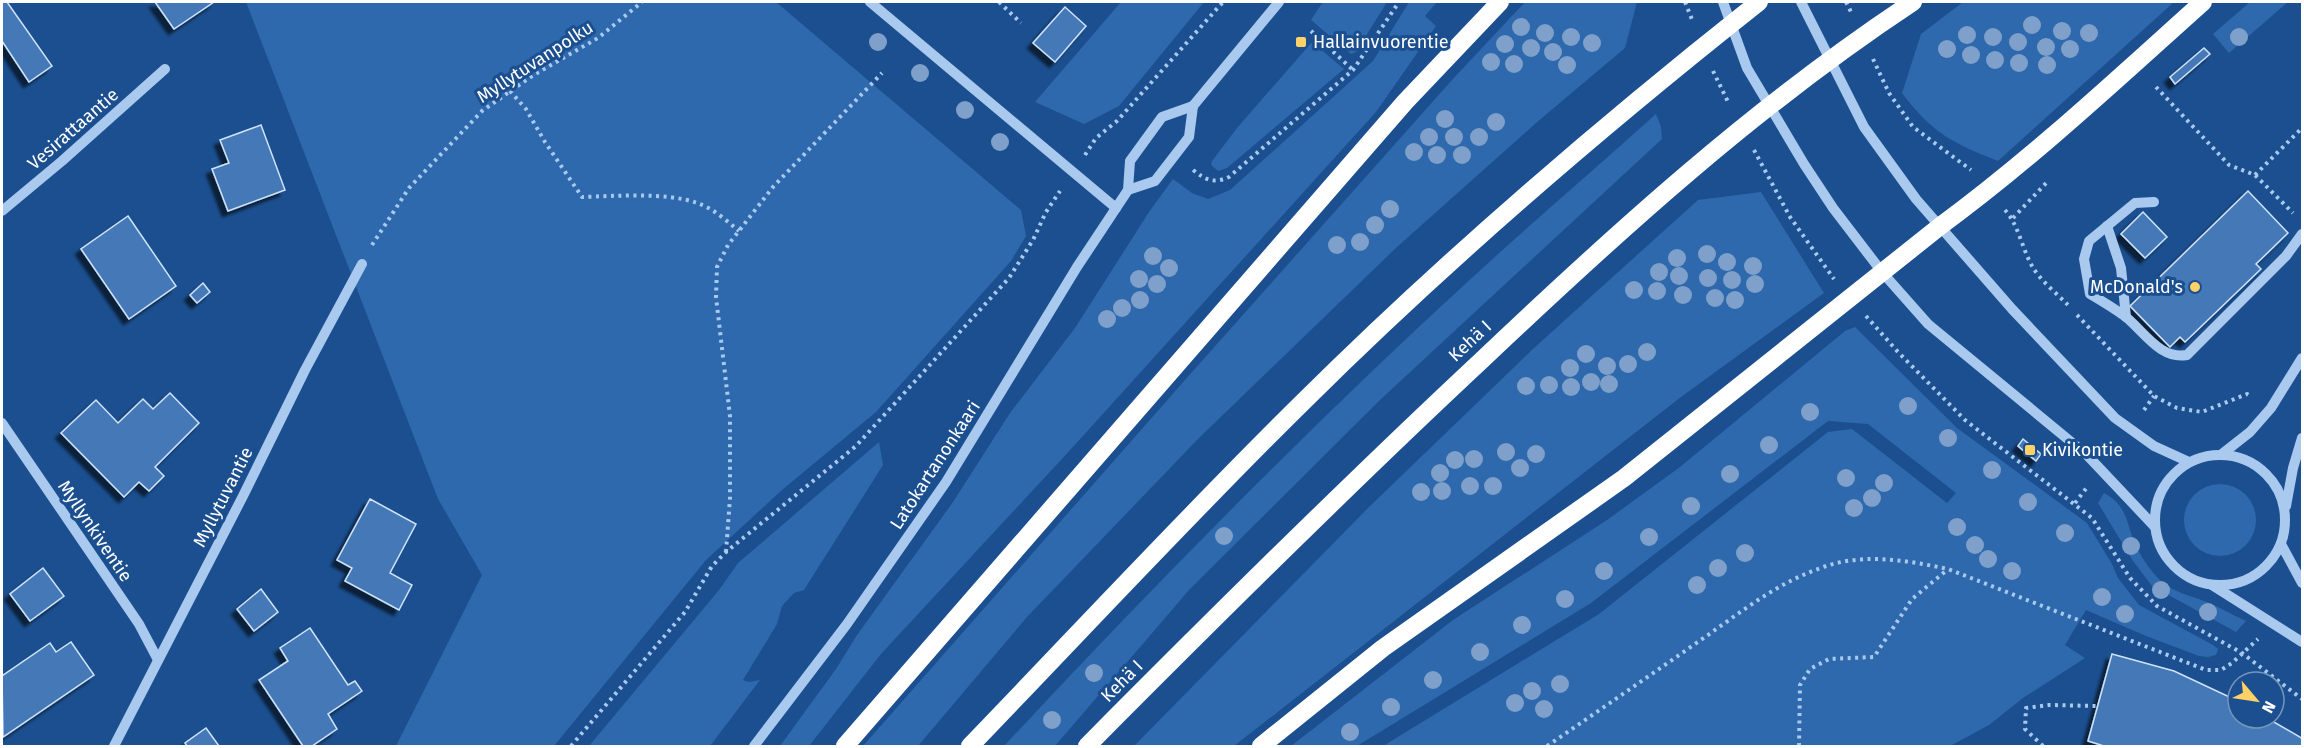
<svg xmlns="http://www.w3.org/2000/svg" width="2304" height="748" viewBox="0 0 2304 748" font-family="'Fira Sans',sans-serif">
<defs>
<filter id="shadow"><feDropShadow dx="-5.5" dy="5.5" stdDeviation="1.5" flood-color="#0009"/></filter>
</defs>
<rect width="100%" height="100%" fill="#1b4f8f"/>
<!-- green -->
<g fill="#2e69ad">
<path d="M246,2H776L1021,210L1026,236L1011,261L876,412L782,490L706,560L554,746H396L482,575L438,499Z"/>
<path d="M1121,2H1204L1119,106L1084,124L1035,102Z"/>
<path d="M1323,2H1387L1356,52L1351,54L1311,20Z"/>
<path d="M1409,2H1437L1425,16L1436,26L1376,112L1072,448L881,654L809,746H780L836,669L857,635L953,502L1010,413L1075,328L1149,212L1173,179L1192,193L1208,199L1230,190L1373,61Z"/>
<path d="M1525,2H1637L1625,48L1536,123L1397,247L1198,439L1027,617L918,746H863L1192,372L1452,80Z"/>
<path d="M1963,2H2174L1998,161C1952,143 1932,133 1902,93L1921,34Z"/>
<path d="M2250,2H2288L2229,53L2213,34Z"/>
<path d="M1312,42L1344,69L1227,168L1218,171L1211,165L1212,161L1237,128Z"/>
<path d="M1656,114L1661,127L1662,139L1380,400L1190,589L1055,746H1004C1155,584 1311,425 1475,275C1535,220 1596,168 1656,114Z"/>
<path d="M1761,192L1824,293L1681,397L1234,746H1134L1368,508L1534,348L1698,200Z"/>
<path d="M1855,327L1957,428L2087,523L2112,564L2118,578L2139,605L2213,645L2218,649L2216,655L2208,657L2199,656L2146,636L2086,610L2065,645L2085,658L2023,698L1989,725L1950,746H1383L1599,614L1828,432L1852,429L1947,503L1956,493L1868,424L1828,421L1591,603L1357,746H1291L1453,620L1607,520L1680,467L1845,331Z"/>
<path d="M879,442L883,465L804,590L794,593L782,606L777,624L743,680L749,682L760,680L710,746H589L719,590L738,563Z"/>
<circle cx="2220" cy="520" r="36"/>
<path d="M2104,493C2128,506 2125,521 2135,543C2141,557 2150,571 2161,581C2173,592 2189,595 2204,601C2218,606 2232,615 2246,621L2236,632L2152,586L2133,561L2098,503Z"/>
</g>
<!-- building -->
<g fill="#4478b7" stroke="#cfe3fa" stroke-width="1.5" filter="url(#shadow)">
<path d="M2,2H7L52,66L29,82L2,41Z"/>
<path d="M155,2H214L174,29Z"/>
<path d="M1065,7L1086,26L1055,62L1033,43Z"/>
<path d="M2204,48L2210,54L2175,84L2170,77Z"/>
<path d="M261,125L285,190L228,211L212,169L229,163L220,140Z"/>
<path d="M2248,191L2288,233L2256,264L2261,269L2185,342L2180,337L2170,347L2130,306Z"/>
<path d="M2143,212L2167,237L2145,258L2121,234Z"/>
<path d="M128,216L176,286L129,319L81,249Z"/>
<path d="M203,283L210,292L197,303L190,295Z"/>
<path d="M170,393L199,423L155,467L164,476L149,491L139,482L124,497L61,433L96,400L118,423L143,399L153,409Z"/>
<path d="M2023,439L2041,454L2036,461L2018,446Z"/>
<path d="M370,499L416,524L390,573L412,585L399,610L345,581L352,568L337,560Z"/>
<path d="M43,568L64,596L30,621L10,594Z"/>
<path d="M261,589L278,612L254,631L237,609Z"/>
<path d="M310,628L348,685L355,681L362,691L328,714L337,729L312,746H303L259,680L288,661L280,648Z"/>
<path d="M71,642L94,675L3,737L2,676L50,643L56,652Z"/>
<path d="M2112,654L2174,671L2238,701V718H2267L2300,737L2302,739V746H2104L2088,741Z"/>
<path d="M206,728L219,746H187L185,743Z"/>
</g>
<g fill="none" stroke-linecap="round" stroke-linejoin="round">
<!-- path -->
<g stroke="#a9c9ee" stroke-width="4" stroke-dasharray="3 4.5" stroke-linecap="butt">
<path d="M999,2L1021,23"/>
<path d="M1685,2L1693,22"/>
<path d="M1846,2L1851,12"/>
<path d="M1311,31L1353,70"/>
<path d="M1873,59L1889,93L1913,127L1971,170"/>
<path d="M1713,71L1729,104"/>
<path d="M2156,87L2229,165L2255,175L2293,213"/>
<path d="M510,91L526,109L545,142L582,197C615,196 667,192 697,203C713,208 727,221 739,231"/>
<path d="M1754,150L1790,217L1834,279"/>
<path d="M1085,155L1096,138L1117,121L1223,2"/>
<path d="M1193,170C1206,180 1213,184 1229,177L1353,70L1399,2"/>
<path d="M2255,175L2302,128"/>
<path d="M2005,210C2018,224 2022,248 2032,266C2040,280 2056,293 2068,305"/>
<path d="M2013,218L2049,180"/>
<path d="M372,245L409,188L482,111L532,76L598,38L642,2"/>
<path d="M2077,315L2154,396L2177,408L2202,412L2247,394L2252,397"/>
<path d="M1866,316L1898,352L1965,420L2092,518L2130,578L2157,606L2242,653L2302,699"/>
<path d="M2144,410L2154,396"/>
<path d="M2075,503L2088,486"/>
<path d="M726,552L730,498V416L716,297L717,267L728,245L773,187L882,73"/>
<path d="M571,746L685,612L712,566L726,552L856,446L1009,278L1033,240L1046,212L1060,191"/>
<path d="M1547,746C1600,710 1652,674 1705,637C1741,612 1776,584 1818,569C1860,552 1905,560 1948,569L2206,670H2221L2232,663L2258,639"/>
<path d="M1799,746L1800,685L1810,669L1829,659L1874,657L1912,599L1947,570"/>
<path d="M2043,746L2025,729L2026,708L2049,705L2098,706"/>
</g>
<!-- minor -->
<g stroke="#a9c9ee" stroke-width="10">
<path d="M870,2L1116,208"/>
<path d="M1723,2L1747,68L1804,164L1833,208L1882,272L1928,324L2087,455L2155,527"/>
<path d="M1801,2L1864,127L1916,199L2012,309L2115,418L2154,446L2189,462"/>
<path d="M1128,190L1155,181L1189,137L1193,106L1279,2"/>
<path d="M2154,202L2135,203L2089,241L2084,259L2090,294C2102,301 2115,309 2126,317C2145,333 2161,360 2187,355L2286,256L2302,234"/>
<path d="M2,211L62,161L165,69"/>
<path d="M2107,226L2121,268L2126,317"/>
<path d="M2,423L139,624L158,660"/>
<path d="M2222,454L2250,432L2271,408L2302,358"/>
<circle cx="2220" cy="520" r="65"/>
<path d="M2286,506L2293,468L2302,438"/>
<path d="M2281,544L2302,583"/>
<path d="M2212,585L2302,642"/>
<path d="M114,746L243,496L305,370L362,264"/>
<path d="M754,746L847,624L946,482L1077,267L1128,190L1130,161L1162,117L1193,106"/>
</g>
<!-- highway -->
<g stroke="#fff" stroke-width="18">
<path d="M845,746L1405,102L1500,2"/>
<path d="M970,746C1081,631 1190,513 1304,401C1447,259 1601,127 1759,2"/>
<path d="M1087,746C1217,615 1348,485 1483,359C1618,231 1757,105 1913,2"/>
<path d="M1261,746L1383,648L1624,478L1939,227C2033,158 2117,79 2203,2"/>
</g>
</g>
<!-- trees -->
<g fill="#7ea0ca">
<circle cx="2032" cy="25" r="9"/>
<circle cx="1521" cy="27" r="9"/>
<circle cx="2062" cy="31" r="9"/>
<circle cx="1545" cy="33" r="9"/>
<circle cx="2089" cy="33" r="9"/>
<circle cx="1967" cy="35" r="9"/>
<circle cx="1571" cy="37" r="9"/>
<circle cx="1993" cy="37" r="9"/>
<circle cx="2239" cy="37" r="9"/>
<circle cx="878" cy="42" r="9"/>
<circle cx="2018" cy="42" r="9"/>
<circle cx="1592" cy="43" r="9"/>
<circle cx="1505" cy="44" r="9"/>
<circle cx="2046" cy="47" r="9"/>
<circle cx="1531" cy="48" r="9"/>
<circle cx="1947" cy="49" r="9"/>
<circle cx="2070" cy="49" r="9"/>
<circle cx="1553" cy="52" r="9"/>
<circle cx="1971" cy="55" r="9"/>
<circle cx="1995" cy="60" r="9"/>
<circle cx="1491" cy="62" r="9"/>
<circle cx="2019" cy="63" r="9"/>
<circle cx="1514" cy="64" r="9"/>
<circle cx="1567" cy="65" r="9"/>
<circle cx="2047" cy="65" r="9"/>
<circle cx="920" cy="73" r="9"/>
<circle cx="965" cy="110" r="9"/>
<circle cx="1445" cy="119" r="9"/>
<circle cx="1496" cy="122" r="9"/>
<circle cx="1429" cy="137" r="9"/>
<circle cx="1454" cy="137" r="9"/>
<circle cx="1479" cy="137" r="9"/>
<circle cx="1000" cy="142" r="9"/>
<circle cx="1414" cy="152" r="9"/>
<circle cx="1437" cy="155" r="9"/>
<circle cx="1462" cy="155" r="9"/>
<circle cx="1390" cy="209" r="9"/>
<circle cx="1375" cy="225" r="9"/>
<circle cx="1360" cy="242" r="9"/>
<circle cx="1337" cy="245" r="9"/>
<circle cx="1707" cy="254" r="9"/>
<circle cx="1153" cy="256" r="9"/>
<circle cx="1677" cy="258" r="9"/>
<circle cx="1727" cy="262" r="9"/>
<circle cx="1753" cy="266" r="9"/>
<circle cx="1169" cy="268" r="9"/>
<circle cx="1659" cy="272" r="9"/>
<circle cx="1679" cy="276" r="9"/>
<circle cx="1708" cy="278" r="9"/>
<circle cx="1139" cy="279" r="9"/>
<circle cx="1732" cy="280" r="9"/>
<circle cx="1157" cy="284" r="9"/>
<circle cx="1755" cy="284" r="9"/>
<circle cx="1634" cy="290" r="9"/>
<circle cx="1657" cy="291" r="9"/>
<circle cx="1683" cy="295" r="9"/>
<circle cx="1715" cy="298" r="9"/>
<circle cx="1140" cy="300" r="9"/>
<circle cx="1735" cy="300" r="9"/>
<circle cx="1122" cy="308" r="9"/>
<circle cx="1107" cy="319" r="9"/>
<circle cx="1647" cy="352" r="9"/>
<circle cx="1586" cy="354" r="9"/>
<circle cx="1628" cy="364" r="9"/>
<circle cx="1607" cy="366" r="9"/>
<circle cx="1570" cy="368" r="9"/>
<circle cx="1591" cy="382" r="9"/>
<circle cx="1609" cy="384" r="9"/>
<circle cx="1549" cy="385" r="9"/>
<circle cx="1526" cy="386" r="9"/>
<circle cx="1571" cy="387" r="9"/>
<circle cx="1908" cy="406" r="9"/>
<circle cx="1810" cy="412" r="9"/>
<circle cx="1948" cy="438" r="9"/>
<circle cx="1769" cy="445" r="9"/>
<circle cx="1506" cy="452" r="9"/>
<circle cx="1536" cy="454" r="9"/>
<circle cx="1474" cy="459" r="9"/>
<circle cx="1455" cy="460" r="9"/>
<circle cx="1520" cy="468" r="9"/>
<circle cx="1992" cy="470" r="9"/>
<circle cx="1440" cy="473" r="9"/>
<circle cx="1730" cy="474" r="9"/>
<circle cx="1846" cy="478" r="9"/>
<circle cx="1884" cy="483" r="9"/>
<circle cx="1470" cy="486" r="9"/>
<circle cx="1493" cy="486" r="9"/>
<circle cx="1442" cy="491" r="9"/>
<circle cx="1421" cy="492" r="9"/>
<circle cx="1872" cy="498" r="9"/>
<circle cx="2028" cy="502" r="9"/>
<circle cx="1691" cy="506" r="9"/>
<circle cx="1854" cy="508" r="9"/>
<circle cx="1957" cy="527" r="9"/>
<circle cx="2065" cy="533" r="9"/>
<circle cx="1224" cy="536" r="9"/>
<circle cx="1649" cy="537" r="9"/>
<circle cx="1975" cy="545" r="9"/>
<circle cx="2131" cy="546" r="9"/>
<circle cx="1745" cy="553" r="9"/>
<circle cx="1988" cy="559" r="9"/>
<circle cx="1718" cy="568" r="9"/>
<circle cx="1604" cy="571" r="9"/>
<circle cx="2012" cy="571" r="9"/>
<circle cx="1697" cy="585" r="9"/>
<circle cx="2161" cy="590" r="9"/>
<circle cx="2102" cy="597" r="9"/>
<circle cx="1565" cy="599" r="9"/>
<circle cx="2208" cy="612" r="9"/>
<circle cx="2125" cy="614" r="9"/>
<circle cx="1522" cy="625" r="9"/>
<circle cx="1480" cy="652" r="9"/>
<circle cx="1094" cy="673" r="9"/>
<circle cx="1433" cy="680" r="9"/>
<circle cx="1560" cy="684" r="9"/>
<circle cx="1532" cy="691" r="9"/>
<circle cx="1515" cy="703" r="9"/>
<circle cx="1391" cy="707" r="9"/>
<circle cx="1544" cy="709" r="9"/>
<circle cx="1052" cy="720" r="9"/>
<circle cx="1350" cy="732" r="9"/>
</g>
<!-- markers -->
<g fill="#ffd166" stroke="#1b4f8f" stroke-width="2">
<rect x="1295" y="36" width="12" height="12" rx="3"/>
<circle cx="2195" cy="287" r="6"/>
<rect x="2024" y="444" width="12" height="12" rx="3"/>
</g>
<g text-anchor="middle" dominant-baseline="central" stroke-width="6" stroke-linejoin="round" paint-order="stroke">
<!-- poi labels -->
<g font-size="18" fill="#fff" stroke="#1b4f8f" text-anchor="start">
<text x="1313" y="42">Hallainvuorentie</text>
<text x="2183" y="287" text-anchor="end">McDonald's</text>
<text x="2042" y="450">Kivikontie</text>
</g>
<!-- street labels -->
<g font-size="18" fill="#fff" stroke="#1b4f8f">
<text transform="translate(535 62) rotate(-33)">Myllytuvanpolku</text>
<text transform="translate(73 129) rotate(-41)">Vesirattaantie</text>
<text transform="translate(1470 341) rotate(-43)">Kehä I</text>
<text transform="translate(935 465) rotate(-57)">Latokartanonkaari</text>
<text transform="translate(223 497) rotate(-63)">Myllytuvantie</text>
<text transform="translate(95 531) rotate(56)">Myllynkiventie</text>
<text transform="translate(1122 681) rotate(-45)">Kehä I</text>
</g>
</g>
<!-- border -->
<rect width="2304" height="748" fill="none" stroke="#ffffff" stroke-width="6"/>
<!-- north arrow -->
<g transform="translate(2256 700) rotate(119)"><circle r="28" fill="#1b4f8f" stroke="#7695bc" stroke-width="1.5"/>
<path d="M0-4.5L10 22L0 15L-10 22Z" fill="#ffd166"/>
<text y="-9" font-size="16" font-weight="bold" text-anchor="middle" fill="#ffffff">N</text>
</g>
</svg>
